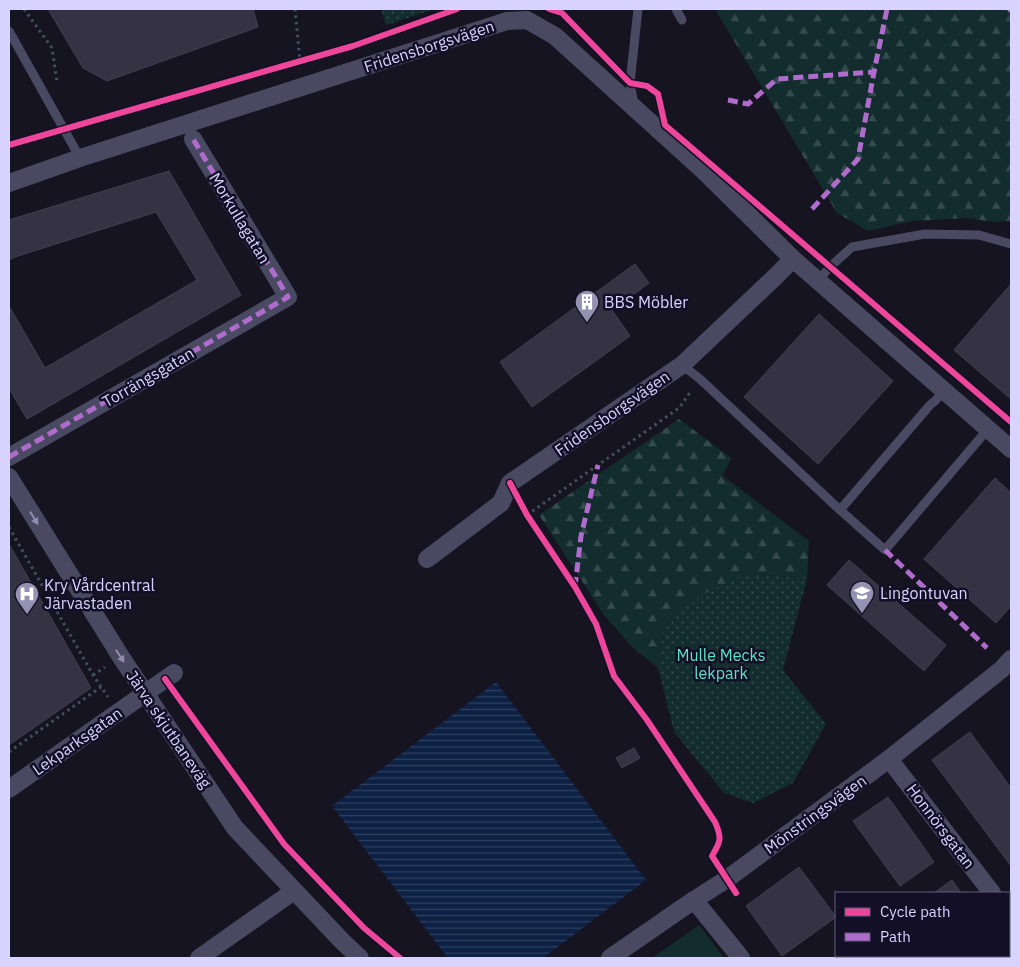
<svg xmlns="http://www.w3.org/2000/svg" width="1020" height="967" viewBox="0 0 1020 967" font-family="'IBM Plex Sans',sans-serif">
<defs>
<pattern id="forest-firs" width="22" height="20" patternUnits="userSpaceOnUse" patternTransform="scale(1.25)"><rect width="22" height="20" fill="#132c2d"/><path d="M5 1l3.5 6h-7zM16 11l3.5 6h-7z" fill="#354a4c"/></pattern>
<pattern id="park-dots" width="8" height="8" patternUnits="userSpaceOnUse" patternTransform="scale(1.25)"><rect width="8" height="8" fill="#132c2d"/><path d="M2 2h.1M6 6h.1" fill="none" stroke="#354a4c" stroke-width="1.8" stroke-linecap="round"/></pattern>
<pattern id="water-rules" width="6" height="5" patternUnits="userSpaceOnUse" patternTransform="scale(1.25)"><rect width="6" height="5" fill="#0d2144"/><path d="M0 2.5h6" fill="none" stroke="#304060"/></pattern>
</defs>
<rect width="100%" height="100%" fill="#161421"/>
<!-- grass -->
<path fill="#132c2d" d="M699,925L724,958H652Z"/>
<!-- forest -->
<g fill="url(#forest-firs)">
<path d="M715,9H1011V221L993,222L967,218L912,221L868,231L837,213Z"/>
<path d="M679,419L731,458L723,476L809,541L807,579L749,573L664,627L658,668L632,647L604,615L539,515Z"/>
</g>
<!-- park -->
<g fill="url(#park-dots)">
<path d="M381,9H435L386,25Z"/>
<path d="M749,573L807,579L783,670L826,724L793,783L753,803L724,793L674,732L658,668L664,627L701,595Z"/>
</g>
<!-- water -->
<path fill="url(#water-rules)" d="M496,682L646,880L543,958H448L332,806Z"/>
<!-- building -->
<g fill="#343243" stroke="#433f54">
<path d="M48,9H253L258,27L107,81L83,68Z"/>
<path d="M169,171L241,295L27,419L9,388V306L45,368L197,280L156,212L15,257L9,260V220Z"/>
<path d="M635,264L649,283L612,310L630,336L532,407L500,362Z"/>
<path d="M1011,284V399L954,350Z"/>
<path d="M819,314L893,381L818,464L744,397Z"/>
<path d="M995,478L1011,493V606L996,623L924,559Z"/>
<path d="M9,544L91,688L9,745Z"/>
<path d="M849,560L946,645L924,671L827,585Z"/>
<path d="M970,732L1011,788V866L932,760Z"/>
<path d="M634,748L640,758L622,768L616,758Z"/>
<path d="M888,797L934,862L900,886L853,821Z"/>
<path d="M799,867L836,917L782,956L746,906Z"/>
<path d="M952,880L961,893H934Z"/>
<path d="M957,956H985L982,958H959Z"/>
</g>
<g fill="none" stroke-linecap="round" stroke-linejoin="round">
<!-- path -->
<g stroke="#44505f" stroke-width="3" stroke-dasharray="2.5 4" stroke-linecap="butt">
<path d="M24,9L52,48L57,82"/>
<path d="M295,9L300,61"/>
<path d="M527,515L679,408L691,391"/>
<path d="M9,527L93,675L108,697"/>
<path d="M93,675L105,667"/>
<path d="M9,752L101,687"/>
</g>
<!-- lane -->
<g stroke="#4a4962" stroke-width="9">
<path d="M676,9L682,20"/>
<path d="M9,31L80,158"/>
<path d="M634,105L630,83L638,9"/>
<path d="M818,280L831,266L852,247L925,234L979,235L1011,244"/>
<path d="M682,365L700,379L840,510"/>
<path d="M944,391L935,401L930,405L840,510L885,550L988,429"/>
</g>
<!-- street -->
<g stroke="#4a4962" stroke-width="18">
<path d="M9,183L80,158L507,21L527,20L555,36L704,171L793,259L1011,449"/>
<path d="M9,457L288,297L193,139"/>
<path d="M9,477L121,657L235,828L342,941L360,958"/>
<path d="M427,559L501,503L510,483L682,365L774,278L793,259"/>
<path d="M889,759L992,893"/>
<path d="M9,789L174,673"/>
<path d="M694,900L741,958"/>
<path d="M1009,915L1011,918"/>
<path d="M199,958L294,891"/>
<path d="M610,958L694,900L727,879L889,759L1002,669L1011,659"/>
</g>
<!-- quiet -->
<g stroke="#b06ccc" stroke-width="5" stroke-dasharray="10 5" stroke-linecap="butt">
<path d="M1009,9L1011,11"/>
<path d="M728,100L748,104L777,79L874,72"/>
<path d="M812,209L858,159L874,72L887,9"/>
<path d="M9,457L288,297L193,139"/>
<path d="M885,550L987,648"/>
<path d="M575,587L581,536L598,465"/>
</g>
<defs>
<g id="cycleway">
<path d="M549,9L562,13L630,83L647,86L658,94L665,125L1011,422"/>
<path d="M9,145L353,46L457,9"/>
<path d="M510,483L527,515L575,587L596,624L614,676L647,720L715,822C722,838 721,841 712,856L736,893"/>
<path d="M165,679L284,844L364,928L400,958"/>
</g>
</defs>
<!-- cycleway casing -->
<use href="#cycleway" stroke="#130f26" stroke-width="9"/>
<!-- cycleway -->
<use href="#cycleway" stroke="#ed469a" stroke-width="6"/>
</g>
<!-- one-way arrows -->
<defs><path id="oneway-solid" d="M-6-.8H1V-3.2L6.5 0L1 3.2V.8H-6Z" transform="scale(1.25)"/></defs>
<g fill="#928eb0">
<use href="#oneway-solid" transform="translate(34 518) rotate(58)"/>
<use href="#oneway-solid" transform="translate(120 656) rotate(57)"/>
</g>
<!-- icons -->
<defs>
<symbol id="building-pin" viewBox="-11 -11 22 30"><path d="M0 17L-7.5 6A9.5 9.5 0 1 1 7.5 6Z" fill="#9591b1" stroke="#130f26"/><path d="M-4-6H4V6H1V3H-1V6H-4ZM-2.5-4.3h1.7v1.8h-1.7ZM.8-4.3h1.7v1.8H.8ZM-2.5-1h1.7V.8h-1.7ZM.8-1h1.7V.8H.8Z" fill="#fff"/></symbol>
<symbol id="school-pin" viewBox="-11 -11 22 30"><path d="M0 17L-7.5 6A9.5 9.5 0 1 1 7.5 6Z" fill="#9591b1" stroke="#130f26"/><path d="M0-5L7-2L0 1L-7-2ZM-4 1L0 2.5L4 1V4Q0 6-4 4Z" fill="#fff"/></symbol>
<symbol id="hospital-pin" viewBox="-11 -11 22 30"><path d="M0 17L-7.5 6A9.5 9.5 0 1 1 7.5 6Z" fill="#9591b1" stroke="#130f26"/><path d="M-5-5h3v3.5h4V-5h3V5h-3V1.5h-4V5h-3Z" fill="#fff"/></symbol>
</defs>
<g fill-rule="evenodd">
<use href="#building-pin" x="573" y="288" width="28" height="38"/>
<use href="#school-pin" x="848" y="579" width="28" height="38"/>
<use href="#hospital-pin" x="13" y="580" width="28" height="38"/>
</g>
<g text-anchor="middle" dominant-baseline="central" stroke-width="5" stroke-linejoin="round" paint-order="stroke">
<!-- street labels -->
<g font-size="16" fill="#d9d4ff" stroke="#130f26">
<text transform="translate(429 46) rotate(-18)">Fridensborgsvägen</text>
<text transform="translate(240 218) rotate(59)">Morkullagatan</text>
<text transform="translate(148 377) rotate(-30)">Torrängsgatan</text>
<text transform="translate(612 413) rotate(-35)">Fridensborgsvägen</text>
<text transform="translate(169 729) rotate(56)">Järva skjutbaneväg</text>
<text transform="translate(77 741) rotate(-35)">Lekparksgatan</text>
<text transform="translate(815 814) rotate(-36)">Mönstringsvägen</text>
<text transform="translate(941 826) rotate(53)">Honnörsgatan</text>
</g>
<!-- poi labels -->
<g font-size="16" fill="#d9d4ff" stroke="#130f26" text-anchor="start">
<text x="604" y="302">BBS Möbler</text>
<text x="44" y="585">Kry Vårdcentral<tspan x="44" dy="18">Järvastaden</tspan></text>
<text x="880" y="593">Lingontuvan</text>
</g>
<!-- park labels -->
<g font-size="16" fill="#5fe0c0" stroke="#130f26">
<text x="721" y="655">Mulle Mecks<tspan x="721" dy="18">lekpark</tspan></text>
</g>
</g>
<!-- border -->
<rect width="1020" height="967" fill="none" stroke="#d9d4ff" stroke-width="20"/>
<!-- legend -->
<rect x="835" y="892" width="175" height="65" fill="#130f26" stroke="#625e7d"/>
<rect x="845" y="908" width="25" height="8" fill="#ed469a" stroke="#625e7d"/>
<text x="880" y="917" font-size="15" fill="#d9d4ff">Cycle path</text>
<rect x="845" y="933" width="25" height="8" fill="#b06ccc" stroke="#625e7d"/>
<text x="880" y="942" font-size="15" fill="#d9d4ff">Path</text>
</svg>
